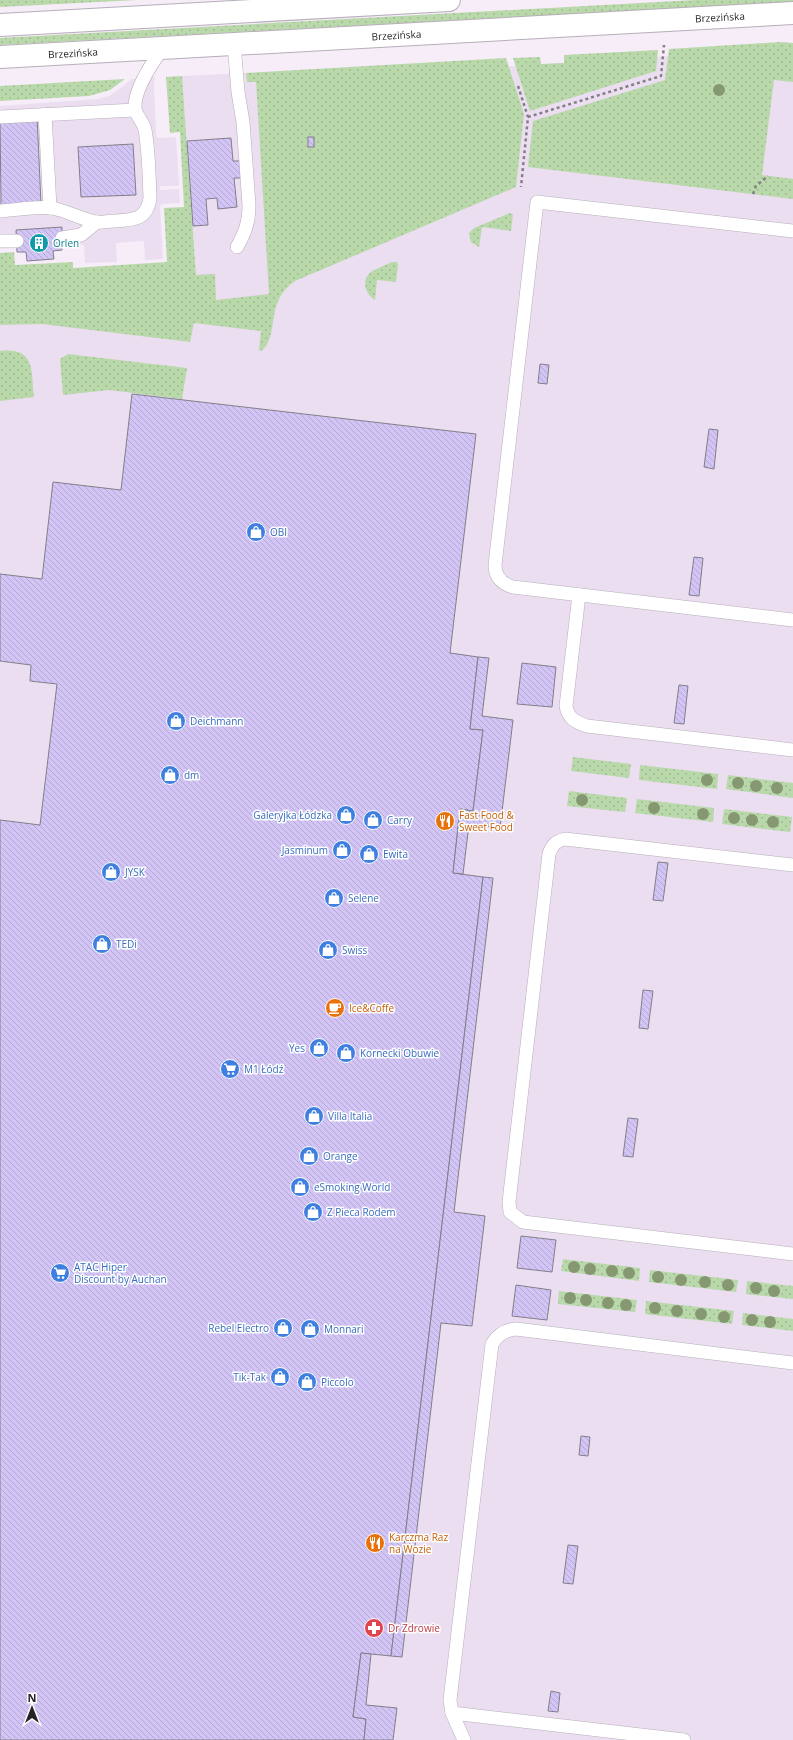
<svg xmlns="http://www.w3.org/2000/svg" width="793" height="1740" viewBox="0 0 793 1740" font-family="'Open Sans',sans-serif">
<defs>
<pattern id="grass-dots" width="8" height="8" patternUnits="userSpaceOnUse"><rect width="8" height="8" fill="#bad9ab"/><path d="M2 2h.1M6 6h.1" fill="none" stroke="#a0ba93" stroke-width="1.8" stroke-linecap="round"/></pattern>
<pattern id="building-back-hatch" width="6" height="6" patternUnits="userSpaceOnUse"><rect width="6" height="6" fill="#d2c5f5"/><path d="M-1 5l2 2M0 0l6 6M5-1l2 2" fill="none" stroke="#b4a9d2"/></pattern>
</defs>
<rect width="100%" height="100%" fill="#f6edf8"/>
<!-- built -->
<g fill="#ebdef0">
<path d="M784,49L793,51V1740H0V322L196,275L182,76L246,73L247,82L256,81L270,294L495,67Z"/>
<path d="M155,77L154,85L156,136L158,138L176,137L179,186H161L159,190L179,189L180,203L162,204L160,206L163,259L145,260L144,242L142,241L116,243L117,262L85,263L84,246L82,244L62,245V250L53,251L54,259L27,261L26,252H17V248L0,249V106L98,99L109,96L118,90L132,79Z"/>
</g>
<!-- grass -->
<g fill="url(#grass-dots)">
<path d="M0,0H137L0,7Z"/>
<path d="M695,0H793V2L0,45V38Z"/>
<path d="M780,42L793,43V82L774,80L762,175L793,179V199L528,167L533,121L665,80L669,49Z"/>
<path d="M658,50L656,71L530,111L513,58L540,57L541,64L564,63V55Z"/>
<path d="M506,58L524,114L516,187L295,281C263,303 281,336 261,351L259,350L261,331L194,323L190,342L42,324L0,325V253L14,252L15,265L73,262V268L167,262L164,208L184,207L180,132L170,133L166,77L182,76L196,275L215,274L216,300L269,294L256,82H247L246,73Z"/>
<path d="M125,79L110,90L89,96L0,101V86Z"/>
<path d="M510,213L513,215L511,231L482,227L479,247L471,242L469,233L474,228Z"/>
<path d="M392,262H397L398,265L396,282L377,280L375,300C365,294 361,280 371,272C377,268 386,265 392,262Z"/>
<path d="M0,351C36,347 31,371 34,397L0,401Z"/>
<path d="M68,354L187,368L182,399L109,390L63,395L60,359Z"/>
<path d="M573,757L631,764L629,778L571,771Z"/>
<path d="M640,765L718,774L717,789L639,780Z"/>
<path d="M728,775L793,783V798L726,789Z"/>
<path d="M569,791L627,798L625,812L567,806Z"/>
<path d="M637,799L714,808L713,822L635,813Z"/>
<path d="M724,809L792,817L790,832L722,824Z"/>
<path d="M563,1259L640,1268L639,1281L561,1271Z"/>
<path d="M650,1270L738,1280L736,1292L649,1282Z"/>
<path d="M747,1281L793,1286V1299L746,1294Z"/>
<path d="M559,1291L637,1300L635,1312L558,1304Z"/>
<path d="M646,1301L734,1311L732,1324L645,1314Z"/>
<path d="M743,1313L793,1319V1331L742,1325Z"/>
</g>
<!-- building -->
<g fill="url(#building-back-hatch)" stroke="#817f8a">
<path d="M37,116L41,204L1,206L0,118Z"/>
<rect x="308" y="137" width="6" height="10"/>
<path d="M231,138L233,161H240L241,178H234L237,207L218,209L217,198L206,199L208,225L193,226L187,141Z"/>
<path d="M133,144L136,195L81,197L78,147Z"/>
<path d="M62,227V250L53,251L54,259L27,261L26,252H17L16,230Z"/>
<path d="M540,364L549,365L547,384L538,383Z"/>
<path d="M132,394L476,434L450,653L478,657L470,729L483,730L473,811L460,809L453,873L483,877L391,1656L361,1653L353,1717L366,1719L364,1740H0V820L40,825L57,684L30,681L31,665L0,661V574L42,579L53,482L121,490Z"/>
<path d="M709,429L718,430L714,469L704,467Z"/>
<path d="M694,557L703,558L699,596L689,595Z"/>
<path d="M478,657L489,658L482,716L513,720L500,828L469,824L463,874L453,873L460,809L473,811L483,730L470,729Z"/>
<path d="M522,663L556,667L552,707L517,704Z"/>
<path d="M679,685L688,686L684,724L674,723Z"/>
<path d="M658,862L668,863L663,901L653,900Z"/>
<path d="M483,877L493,878L454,1212L485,1216L472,1326L441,1323L402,1657L391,1656Z"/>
<path d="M643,990L653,991L648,1029L639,1028Z"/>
<path d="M628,1118L638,1119L633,1157L623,1156Z"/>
<path d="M521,1236L556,1240L552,1272L517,1268Z"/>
<path d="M516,1285L551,1290L547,1320L512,1316Z"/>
<path d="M581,1436L590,1437L588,1456L579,1455Z"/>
<path d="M568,1545L578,1546L573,1584L563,1583Z"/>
<path d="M361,1653L371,1654L366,1705L397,1708L393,1740H364L366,1719L353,1717Z"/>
<path d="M551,1691L560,1693L558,1712L548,1711Z"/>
</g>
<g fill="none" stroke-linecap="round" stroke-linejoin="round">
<defs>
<g id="lane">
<path d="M234,44L238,92L243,122L249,205C249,222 245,233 237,247"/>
<path d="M45,114L50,208"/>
<path d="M0,117L135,110"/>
<path d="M0,211C17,210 36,206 52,208C67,211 81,219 96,222C102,223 108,221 114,221C133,220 147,220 150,198C149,175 149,152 145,130C144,123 135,114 135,108C134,89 152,63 163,48"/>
<path d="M793,231L537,202L495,565C495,577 502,584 513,587L793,620"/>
<path d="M62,238L81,235L97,222"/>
<path d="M0,241H17"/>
<path d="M579,595L566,706C568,718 575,722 587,726L793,750"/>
<path d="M793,865L565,839C556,841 552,845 549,854L509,1202L510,1212L523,1222L793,1254"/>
<path d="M452,1713L464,1740"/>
<path d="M684,1740L452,1713L450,1700L492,1344C498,1334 505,1330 516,1329L793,1363"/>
</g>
<g id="secondary">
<path id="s1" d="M0,57L793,13"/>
</g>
<path id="primary" d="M0,25L449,0"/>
</defs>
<!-- lane casing -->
<use href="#lane" stroke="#b6aeb9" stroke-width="14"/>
<!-- secondary casing -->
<use href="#secondary" stroke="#b6aeb9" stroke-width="24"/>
<!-- primary casing -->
<use href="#primary" stroke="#b6aeb9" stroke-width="24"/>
<!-- path -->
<g stroke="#847f86" stroke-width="2.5" stroke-dasharray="3 3" stroke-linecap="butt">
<path d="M518,86L528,117L521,187"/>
<path d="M528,117L661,76L664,45"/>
<path d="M753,194L756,186L768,176"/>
</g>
<!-- lane -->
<use href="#lane" stroke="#fff" stroke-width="13"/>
<!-- secondary -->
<use href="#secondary" stroke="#fff" stroke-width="22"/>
<!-- primary -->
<use href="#primary" stroke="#fff" stroke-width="22"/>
</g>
<!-- trees -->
<g fill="#859872">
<circle cx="719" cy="90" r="6"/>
<circle cx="707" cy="780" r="6"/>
<circle cx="738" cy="783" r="6"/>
<circle cx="756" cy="786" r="6"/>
<circle cx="777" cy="788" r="6"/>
<circle cx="582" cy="800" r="6"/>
<circle cx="654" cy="808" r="6"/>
<circle cx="703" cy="814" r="6"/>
<circle cx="734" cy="818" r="6"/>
<circle cx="752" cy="820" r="6"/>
<circle cx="773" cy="822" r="6"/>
<circle cx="574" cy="1267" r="6"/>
<circle cx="590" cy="1269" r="6"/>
<circle cx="612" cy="1271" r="6"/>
<circle cx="629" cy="1273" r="6"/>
<circle cx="658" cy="1277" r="6"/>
<circle cx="681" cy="1280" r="6"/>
<circle cx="705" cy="1282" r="6"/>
<circle cx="728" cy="1285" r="6"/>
<circle cx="756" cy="1288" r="6"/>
<circle cx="774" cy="1291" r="6"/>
<circle cx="570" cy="1298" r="6"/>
<circle cx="586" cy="1300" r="6"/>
<circle cx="608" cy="1303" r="6"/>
<circle cx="626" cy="1305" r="6"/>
<circle cx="655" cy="1308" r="6"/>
<circle cx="677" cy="1311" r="6"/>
<circle cx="701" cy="1314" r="6"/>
<circle cx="724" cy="1317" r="6"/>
<circle cx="752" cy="1320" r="6"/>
<circle cx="770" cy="1322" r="6"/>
</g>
<!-- icons -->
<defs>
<symbol id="building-disc" viewBox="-11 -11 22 22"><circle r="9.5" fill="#0f9aa8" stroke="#fefefe"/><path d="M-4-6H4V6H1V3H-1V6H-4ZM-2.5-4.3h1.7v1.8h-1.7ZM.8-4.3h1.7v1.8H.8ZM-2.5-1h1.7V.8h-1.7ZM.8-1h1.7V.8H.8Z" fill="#fff"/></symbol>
<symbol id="shop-disc" viewBox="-11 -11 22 22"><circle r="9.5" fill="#3f7fe0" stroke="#fefefe"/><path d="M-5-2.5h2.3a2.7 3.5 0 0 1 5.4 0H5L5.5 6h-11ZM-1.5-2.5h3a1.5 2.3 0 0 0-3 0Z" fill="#fff"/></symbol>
<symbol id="restaurant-disc" viewBox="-11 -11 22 22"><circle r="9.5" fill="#e8710a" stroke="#fefefe"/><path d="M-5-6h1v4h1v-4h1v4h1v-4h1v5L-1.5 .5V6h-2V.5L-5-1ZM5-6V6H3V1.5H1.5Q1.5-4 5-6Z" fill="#fff"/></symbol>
<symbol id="cafe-disc" viewBox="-11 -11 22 22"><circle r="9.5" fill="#e8710a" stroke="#fefefe"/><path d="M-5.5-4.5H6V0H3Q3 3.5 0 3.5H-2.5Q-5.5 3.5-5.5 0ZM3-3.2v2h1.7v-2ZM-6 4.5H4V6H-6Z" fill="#fff"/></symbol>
<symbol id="supermarket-disc" viewBox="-11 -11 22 22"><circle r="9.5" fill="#3f7fe0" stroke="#fefefe"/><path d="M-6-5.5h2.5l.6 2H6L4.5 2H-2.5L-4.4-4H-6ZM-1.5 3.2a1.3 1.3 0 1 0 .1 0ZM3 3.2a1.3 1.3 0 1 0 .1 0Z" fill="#fff"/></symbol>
<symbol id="pharmacy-disc" viewBox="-11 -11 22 22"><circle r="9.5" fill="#e0444e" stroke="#fefefe"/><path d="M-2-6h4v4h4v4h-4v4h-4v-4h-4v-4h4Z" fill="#fff"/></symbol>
</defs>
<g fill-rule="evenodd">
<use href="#building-disc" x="28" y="232" width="22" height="22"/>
<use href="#shop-disc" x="245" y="521" width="22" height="22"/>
<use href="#shop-disc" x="165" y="710" width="22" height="22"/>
<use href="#shop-disc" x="159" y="764" width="22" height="22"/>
<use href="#shop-disc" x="335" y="804" width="22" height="22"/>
<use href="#shop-disc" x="362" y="809" width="22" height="22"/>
<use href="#restaurant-disc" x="434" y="810" width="22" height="22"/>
<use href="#shop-disc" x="331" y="839" width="22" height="22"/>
<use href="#shop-disc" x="358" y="843" width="22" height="22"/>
<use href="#shop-disc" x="100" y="861" width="22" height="22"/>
<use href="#shop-disc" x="323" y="887" width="22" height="22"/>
<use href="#shop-disc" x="91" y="933" width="22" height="22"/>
<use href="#shop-disc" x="317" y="939" width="22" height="22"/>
<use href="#cafe-disc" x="324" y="997" width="22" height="22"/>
<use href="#shop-disc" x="308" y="1037" width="22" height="22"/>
<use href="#shop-disc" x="335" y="1042" width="22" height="22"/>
<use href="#supermarket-disc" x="219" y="1058" width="22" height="22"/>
<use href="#shop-disc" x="303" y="1105" width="22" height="22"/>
<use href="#shop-disc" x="298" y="1145" width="22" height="22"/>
<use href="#shop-disc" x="289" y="1176" width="22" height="22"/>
<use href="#shop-disc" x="302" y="1201" width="22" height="22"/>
<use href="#supermarket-disc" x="49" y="1262" width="22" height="22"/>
<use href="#shop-disc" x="272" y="1317" width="22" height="22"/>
<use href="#shop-disc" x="299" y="1318" width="22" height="22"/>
<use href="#shop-disc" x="269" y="1366" width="22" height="22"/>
<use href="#shop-disc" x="296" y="1371" width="22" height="22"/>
<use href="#restaurant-disc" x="364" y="1532" width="22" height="22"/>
<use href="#pharmacy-disc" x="363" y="1617" width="22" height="22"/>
</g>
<g text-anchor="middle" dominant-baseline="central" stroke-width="3" stroke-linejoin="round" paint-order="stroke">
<!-- street labels -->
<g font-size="10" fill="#262328" stroke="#fefefe">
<text stroke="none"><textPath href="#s1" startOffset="721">Brzezińska</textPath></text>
<text stroke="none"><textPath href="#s1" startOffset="397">Brzezińska</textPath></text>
<text stroke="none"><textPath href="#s1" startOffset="73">Brzezińska</textPath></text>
</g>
<!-- culture labels -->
<g font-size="10" fill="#0d838f" stroke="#fefefe" text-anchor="start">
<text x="53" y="243">Orlen</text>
</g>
<!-- shop labels -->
<g font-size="10" fill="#366cbe" stroke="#fefefe" text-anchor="start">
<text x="270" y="532">OBI</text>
<text x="190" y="721">Deichmann</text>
<text x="184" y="775">dm</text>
<text x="332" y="815" text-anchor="end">Galeryjka Łódzka</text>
<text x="387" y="820">Carry</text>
<text x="328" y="850" text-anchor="end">Jasminum</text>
<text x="383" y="854">Ewita</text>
<text x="125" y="872">JYSK</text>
<text x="348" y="898">Selene</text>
<text x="116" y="944">TEDi</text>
<text x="342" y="950">Swiss</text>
<text x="305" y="1048" text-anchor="end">Yes</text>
<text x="360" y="1053">Kornecki Obuwie</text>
<text x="244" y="1069">M1 Łódź</text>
<text x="328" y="1116">Villa Italia</text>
<text x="323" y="1156">Orange</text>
<text x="314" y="1187">eSmoking World</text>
<text x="327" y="1212">Z Pieca Rodem</text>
<text x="74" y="1267">ATAC Hiper<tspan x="74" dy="12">Discount by Auchan</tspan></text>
<text x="269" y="1328" text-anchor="end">Rebel Electro</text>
<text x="324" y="1329">Monnari</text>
<text x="266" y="1377" text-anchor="end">Tik-Tak</text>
<text x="321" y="1382">Piccolo</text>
</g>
<!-- food labels -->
<g font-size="10" fill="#c56008" stroke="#fefefe" text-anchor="start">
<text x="459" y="815">Fast Food &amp;<tspan x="459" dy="12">Sweet Food</tspan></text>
<text x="349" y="1008">Ice&amp;Coffe</text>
<text x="389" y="1537">Karczma Raz<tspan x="389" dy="12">na Wozie</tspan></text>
</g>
<!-- health labels -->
<g font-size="10" fill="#be3a42" stroke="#fefefe" text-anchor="start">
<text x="388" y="1628">Dr Zdrowie</text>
</g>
</g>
<!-- north arrow -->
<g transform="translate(32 1708)" stroke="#fefefe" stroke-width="3" paint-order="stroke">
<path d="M0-3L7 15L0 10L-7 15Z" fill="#262328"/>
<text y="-6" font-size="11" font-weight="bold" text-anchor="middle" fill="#262328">N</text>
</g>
</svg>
